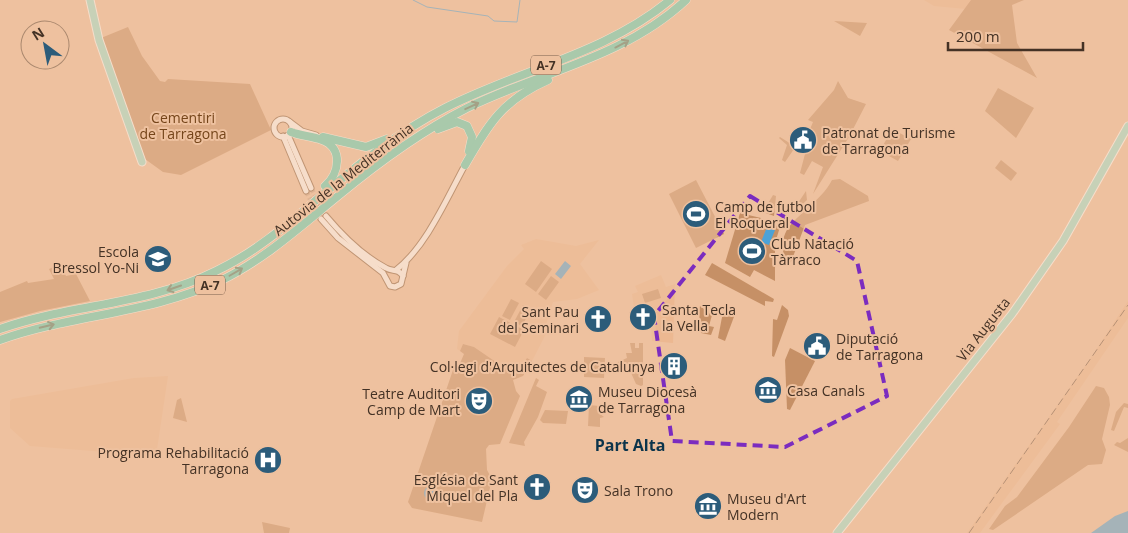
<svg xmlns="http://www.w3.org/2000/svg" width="1128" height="533" viewBox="0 0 1128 533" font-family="'Open Sans',sans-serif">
<rect width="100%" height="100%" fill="#eec19f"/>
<!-- built -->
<g fill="#ecb891">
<path d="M924,0H971L972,2L966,9L934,6Z"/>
<path d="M536,239L576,246L599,240L580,264L599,290L577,299L553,302L546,325L549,328L532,361L527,358L523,364L514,362L509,371L474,347L463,344L460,351L457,349L459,331L507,266L524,249L521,245Z"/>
<path d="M661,275L666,287L675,284L673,343L652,341L651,327L641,329L634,308L632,294L638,292L635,286Z"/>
<path d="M1128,301V318L1057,422L1060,424L980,533H967L1090,359Z"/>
<path d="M168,376L156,456L30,446L10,428V401L12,399L134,378Z"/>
</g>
<!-- green -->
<g fill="#c69066">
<path d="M971,0H1024L1012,5L1017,43L1037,78L949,30Z"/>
<path d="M834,21L867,23L860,36Z"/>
<path d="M128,27L142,56L160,81L165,82L168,79L250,84L271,130L181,175L163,172L145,159L101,38Z"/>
<path d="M838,81L848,98L866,104L849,137L813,194L823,167L812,161L804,175L800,173L805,154L794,149L785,162L782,160L787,145L779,138L780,137L807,154L814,142L811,139L812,136L808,134L813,122L808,120L834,90Z"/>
<path d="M998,88L1034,108L1016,138L985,111Z"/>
<path d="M892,129L911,139L898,161L880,151Z"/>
<path d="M1001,160L1017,173L1011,181L995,168Z"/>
<path d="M840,179L868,196L869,201L805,225L791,262L784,265C784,255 781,243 785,234C792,217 821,202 832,180Z"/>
<path d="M696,180L724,234L696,248L669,194Z"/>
<path d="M806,191L807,200L792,214L790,212L792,205L796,206Z"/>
<path d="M773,195L776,196L774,216L763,212Z"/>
<path d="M740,213L761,218L764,221L780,227L775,243V281L754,270L750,277L725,263Z"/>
<path d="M541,261L552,269L536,292L525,284Z"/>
<path d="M712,263L774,299L773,302L765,301V306L705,275Z"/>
<path d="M60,264L66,276L76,274L90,301L40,311L0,322V292L27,281L28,283L54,279L49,269Z"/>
<path d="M551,276L559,282L546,300L538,294Z"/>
<path d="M658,289L661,298L645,303L642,294Z"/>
<path d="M511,299L519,303L510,320L502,316Z"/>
<path d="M523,305L531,309L522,326L514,322Z"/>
<path d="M782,305L788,310L789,316L774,357L772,356L773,319L777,320Z"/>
<path d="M700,306L712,315L709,326L714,327L711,335L701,333L699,313Z"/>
<path d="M723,312L735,314L725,341L718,338Z"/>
<path d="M499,317L524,330L515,347L490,334Z"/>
<path d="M630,343H635V348H639V343H643V385L641,386L636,384L628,366L623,364L617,368L618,362L627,358L626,353H632Z"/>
<path d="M463,344L474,347L509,371L514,362L523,364L527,358L532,361L523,376L513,380L516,391L520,396L500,444L489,445L486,449L487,470L492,479L482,522L412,508L408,502L454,367L458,368L464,354L460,351Z"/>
<path d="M790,348L815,361L790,410L787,409L785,360Z"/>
<path d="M584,357L605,358L604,378L584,377Z"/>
<path d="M536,378L539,380L536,386L547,392L538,417L524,442L525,446L509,443Z"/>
<path d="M1096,386L1104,388L1109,397L1110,405L1102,439L1106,450L1102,464L1088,465L993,530L989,529L1005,506L1017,497L1069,427Z"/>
<path d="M181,398L187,422L173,418L177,400Z"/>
<path d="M1124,403L1128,404V408L1124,407L1114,431L1111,430L1116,412Z"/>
<path d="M589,405L599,406L600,414L604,417L600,418V427L588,426Z"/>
<path d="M545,410L568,411L566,424L543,423L540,420Z"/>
<path d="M1128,438V452L1114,445L1117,442L1120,443Z"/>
<path d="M262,522L290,528L289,533H264Z"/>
</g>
<!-- water -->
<g fill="#4ca2d7">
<path d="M767,227L775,230L769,245L761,242Z"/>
<path d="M565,261L571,266L561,279L555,274Z"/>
<circle cx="431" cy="493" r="7"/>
<path d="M1128,511V533H1091L1115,516Z"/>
</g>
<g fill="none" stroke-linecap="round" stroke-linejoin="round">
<!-- stream -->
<path stroke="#4ca2d7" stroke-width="1" d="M413,0L427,7L488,16L494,21L517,22L520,0"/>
<!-- minor-tunnel -->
<g stroke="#cca487" stroke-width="5" stroke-dasharray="5 2.5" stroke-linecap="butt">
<path d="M311,188L326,216"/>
<path d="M306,191L318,214"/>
</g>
<defs>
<g id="minor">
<circle cx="283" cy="128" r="9"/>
<path d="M290,122L302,131L316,135"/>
<path d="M288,135L311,188"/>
<path d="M283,136L306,191"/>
<path d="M326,216C342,235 363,256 386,268C392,272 398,268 403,276"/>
<path d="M321,219L338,238L383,273L390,286L395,287L401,284L406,263"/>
<path d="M396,270C426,247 447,198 465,165"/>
</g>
<g id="major">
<path d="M90,0L99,40L142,162"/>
<path d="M837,533L1012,314L1063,241L1128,126"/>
</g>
<g id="highway">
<path d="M438,129L457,122L467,126L472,137L469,151"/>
<path d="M291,132C301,136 312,136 322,140C344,148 339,174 325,186"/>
<path d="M323,137L366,147L387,139"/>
<path d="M465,165C489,123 503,100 548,80"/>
<path d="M0,329C71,304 148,305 216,271C256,252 288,224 321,196C360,163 400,131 445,108C519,70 605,54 670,0"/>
<path d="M0,340C73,314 151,314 222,280C265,259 301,226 338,196C379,162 420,132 467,108C540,72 624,58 686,0"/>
</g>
</defs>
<!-- minor casing -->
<use href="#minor" stroke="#886041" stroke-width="7"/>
<!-- major casing -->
<use href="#major" stroke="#fff" stroke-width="9"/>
<!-- highway casing -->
<use href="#highway" stroke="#fff" stroke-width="9"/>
<!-- minor -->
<use href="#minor" stroke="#fff" stroke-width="5"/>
<!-- major -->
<use href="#major" stroke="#98e5d6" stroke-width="7"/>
<!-- highway -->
<use href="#highway" stroke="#54d3bb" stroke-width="8"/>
<!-- rail -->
<path stroke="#705745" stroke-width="1" stroke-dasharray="8 4" stroke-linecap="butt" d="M969,533L1128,305"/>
</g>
<!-- one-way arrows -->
<defs><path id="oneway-shaft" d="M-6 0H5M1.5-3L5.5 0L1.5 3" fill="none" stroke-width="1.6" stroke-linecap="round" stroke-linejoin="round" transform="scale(1.25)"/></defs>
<g stroke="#4b7a68">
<use href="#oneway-shaft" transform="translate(622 44) rotate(-28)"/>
<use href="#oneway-shaft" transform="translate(472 106) rotate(-25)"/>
<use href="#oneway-shaft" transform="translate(236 272) rotate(-30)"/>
<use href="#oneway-shaft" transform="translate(174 288) rotate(161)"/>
<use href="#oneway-shaft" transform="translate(47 326) rotate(-13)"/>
</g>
<!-- marked area -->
<path d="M0 0H1128V533H0ZM750,196L857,261L887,396L785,447L672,441L654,316Z" fill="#eec19f" fill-opacity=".55" fill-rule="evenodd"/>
<path fill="none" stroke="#7b2cbf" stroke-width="4" stroke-dasharray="10 6" stroke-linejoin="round" d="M750,196L857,261L887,396L785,447L672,441L654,316Z"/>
<!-- icons -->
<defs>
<symbol id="civic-disc" viewBox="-11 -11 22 22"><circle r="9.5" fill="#2c5c7a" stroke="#eec19f"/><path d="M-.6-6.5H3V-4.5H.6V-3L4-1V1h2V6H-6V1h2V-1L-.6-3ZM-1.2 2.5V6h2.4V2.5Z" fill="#fff"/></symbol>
<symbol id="stadium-disc" viewBox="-11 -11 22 22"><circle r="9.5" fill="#2c5c7a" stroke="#eec19f"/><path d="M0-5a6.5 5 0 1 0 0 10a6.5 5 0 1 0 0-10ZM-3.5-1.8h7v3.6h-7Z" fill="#fff"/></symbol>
<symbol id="school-disc" viewBox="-11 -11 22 22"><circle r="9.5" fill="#2c5c7a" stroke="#eec19f"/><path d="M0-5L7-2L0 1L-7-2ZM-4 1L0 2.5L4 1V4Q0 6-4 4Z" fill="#fff"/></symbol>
<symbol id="church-disc" viewBox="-11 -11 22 22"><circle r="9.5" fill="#2c5c7a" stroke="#eec19f"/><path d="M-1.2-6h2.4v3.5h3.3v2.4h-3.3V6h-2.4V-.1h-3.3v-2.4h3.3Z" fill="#fff"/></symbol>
<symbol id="building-disc" viewBox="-11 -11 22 22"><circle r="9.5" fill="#2c5c7a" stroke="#eec19f"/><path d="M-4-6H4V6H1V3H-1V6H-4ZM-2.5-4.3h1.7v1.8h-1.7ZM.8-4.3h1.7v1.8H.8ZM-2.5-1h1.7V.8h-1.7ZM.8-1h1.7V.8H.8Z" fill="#fff"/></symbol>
<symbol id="museum-disc" viewBox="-11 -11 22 22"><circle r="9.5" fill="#2c5c7a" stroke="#eec19f"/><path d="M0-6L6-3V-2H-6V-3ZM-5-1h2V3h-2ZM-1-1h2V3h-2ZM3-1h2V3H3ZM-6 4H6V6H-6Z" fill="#fff"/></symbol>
<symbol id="theatre-disc" viewBox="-11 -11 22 22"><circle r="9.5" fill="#2c5c7a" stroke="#eec19f"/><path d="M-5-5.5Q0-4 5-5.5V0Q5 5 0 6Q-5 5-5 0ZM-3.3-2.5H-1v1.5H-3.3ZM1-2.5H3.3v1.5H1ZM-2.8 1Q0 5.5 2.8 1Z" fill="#fff"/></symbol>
<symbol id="hospital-disc" viewBox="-11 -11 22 22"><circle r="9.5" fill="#2c5c7a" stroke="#eec19f"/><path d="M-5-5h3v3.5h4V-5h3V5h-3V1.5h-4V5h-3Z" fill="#fff"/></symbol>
</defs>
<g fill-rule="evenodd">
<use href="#civic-disc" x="787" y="124" width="32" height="32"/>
<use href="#stadium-disc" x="680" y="198" width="32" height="32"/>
<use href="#stadium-disc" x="736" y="235" width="32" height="32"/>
<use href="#school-disc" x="142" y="243" width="32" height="32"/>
<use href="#church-disc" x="627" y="301" width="32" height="32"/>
<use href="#church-disc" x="582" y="303" width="32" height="32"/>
<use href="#civic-disc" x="801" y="330" width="32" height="32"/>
<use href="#building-disc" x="658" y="350" width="32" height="32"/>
<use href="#museum-disc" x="752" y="374" width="32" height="32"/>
<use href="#museum-disc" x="563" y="383" width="32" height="32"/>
<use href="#theatre-disc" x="463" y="385" width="32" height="32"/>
<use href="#hospital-disc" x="252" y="444" width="32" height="32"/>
<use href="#church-disc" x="521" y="471" width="32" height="32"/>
<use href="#theatre-disc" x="569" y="474" width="32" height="32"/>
<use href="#museum-disc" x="692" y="490" width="32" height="32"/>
</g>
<g text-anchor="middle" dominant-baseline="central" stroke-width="4" stroke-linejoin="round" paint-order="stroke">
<!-- shield labels -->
<g fill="#eec19f" stroke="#775d4a" stroke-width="1">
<rect x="531" y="55.5" width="30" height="19" rx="4"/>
<rect x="195" y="275.5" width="30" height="19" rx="4"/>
</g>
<g font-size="12" font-weight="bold" fill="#443225">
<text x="546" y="65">A-7</text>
<text x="210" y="285">A-7</text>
</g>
<!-- park labels -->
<g font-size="14" fill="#75451a" stroke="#eec19f">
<text x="183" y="117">Cementiri<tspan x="183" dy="16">de Tarragona</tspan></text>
</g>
<!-- poi labels -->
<g font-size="14" fill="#443225" stroke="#eec19f" text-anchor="start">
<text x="822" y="132">Patronat de Turisme<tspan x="822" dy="16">de Tarragona</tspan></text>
<text x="715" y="206">Camp de futbol<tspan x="715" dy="16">El Roqueral</tspan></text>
<text x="771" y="243">Club Natació<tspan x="771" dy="16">Tàrraco</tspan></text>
<text x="139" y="251" text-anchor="end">Escola<tspan x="139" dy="16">Bressol Yo-Ni</tspan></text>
<text x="662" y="309">Santa Tecla<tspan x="662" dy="16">la Vella</tspan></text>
<text x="579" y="311" text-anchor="end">Sant Pau<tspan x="579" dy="16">del Seminari</tspan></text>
<text x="836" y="338">Diputació<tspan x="836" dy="16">de Tarragona</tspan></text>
<text x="655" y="366" text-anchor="end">Col·legi d'Arquitectes de Catalunya</text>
<text x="787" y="390">Casa Canals</text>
<text x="598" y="391">Museu Diocesà<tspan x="598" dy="16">de Tarragona</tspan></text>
<text x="460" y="393" text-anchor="end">Teatre Auditori<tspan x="460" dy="16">Camp de Mart</tspan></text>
<text x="249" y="452" text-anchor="end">Programa Rehabilitació<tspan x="249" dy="16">Tarragona</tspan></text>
<text x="518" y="479" text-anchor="end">Església de Sant<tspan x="518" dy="16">Miquel del Pla</tspan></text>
<text x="604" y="490">Sala Trono</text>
<text x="727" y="498">Museu d'Art<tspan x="727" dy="16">Modern</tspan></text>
</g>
<!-- street labels -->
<g font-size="14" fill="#443225" stroke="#eec19f">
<text transform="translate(343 179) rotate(-38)">Autovia de la Mediterrània</text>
<text transform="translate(983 329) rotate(-52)">Via Augusta</text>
</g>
<!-- quarter labels -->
<g font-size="16" font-weight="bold" fill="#0b344b" stroke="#eec19f">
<text x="630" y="445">Part Alta</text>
</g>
</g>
<!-- north arrow -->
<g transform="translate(45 45) rotate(328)"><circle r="24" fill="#eec19f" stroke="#aa886e"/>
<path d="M0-4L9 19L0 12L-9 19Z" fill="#2c5c7a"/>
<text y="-8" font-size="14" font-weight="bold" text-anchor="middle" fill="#443225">N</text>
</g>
<!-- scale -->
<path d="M948 42v8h135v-8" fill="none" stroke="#443225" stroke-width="2.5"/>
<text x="956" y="42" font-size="15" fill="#443225" stroke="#eec19f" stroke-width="4" paint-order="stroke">200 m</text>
</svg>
